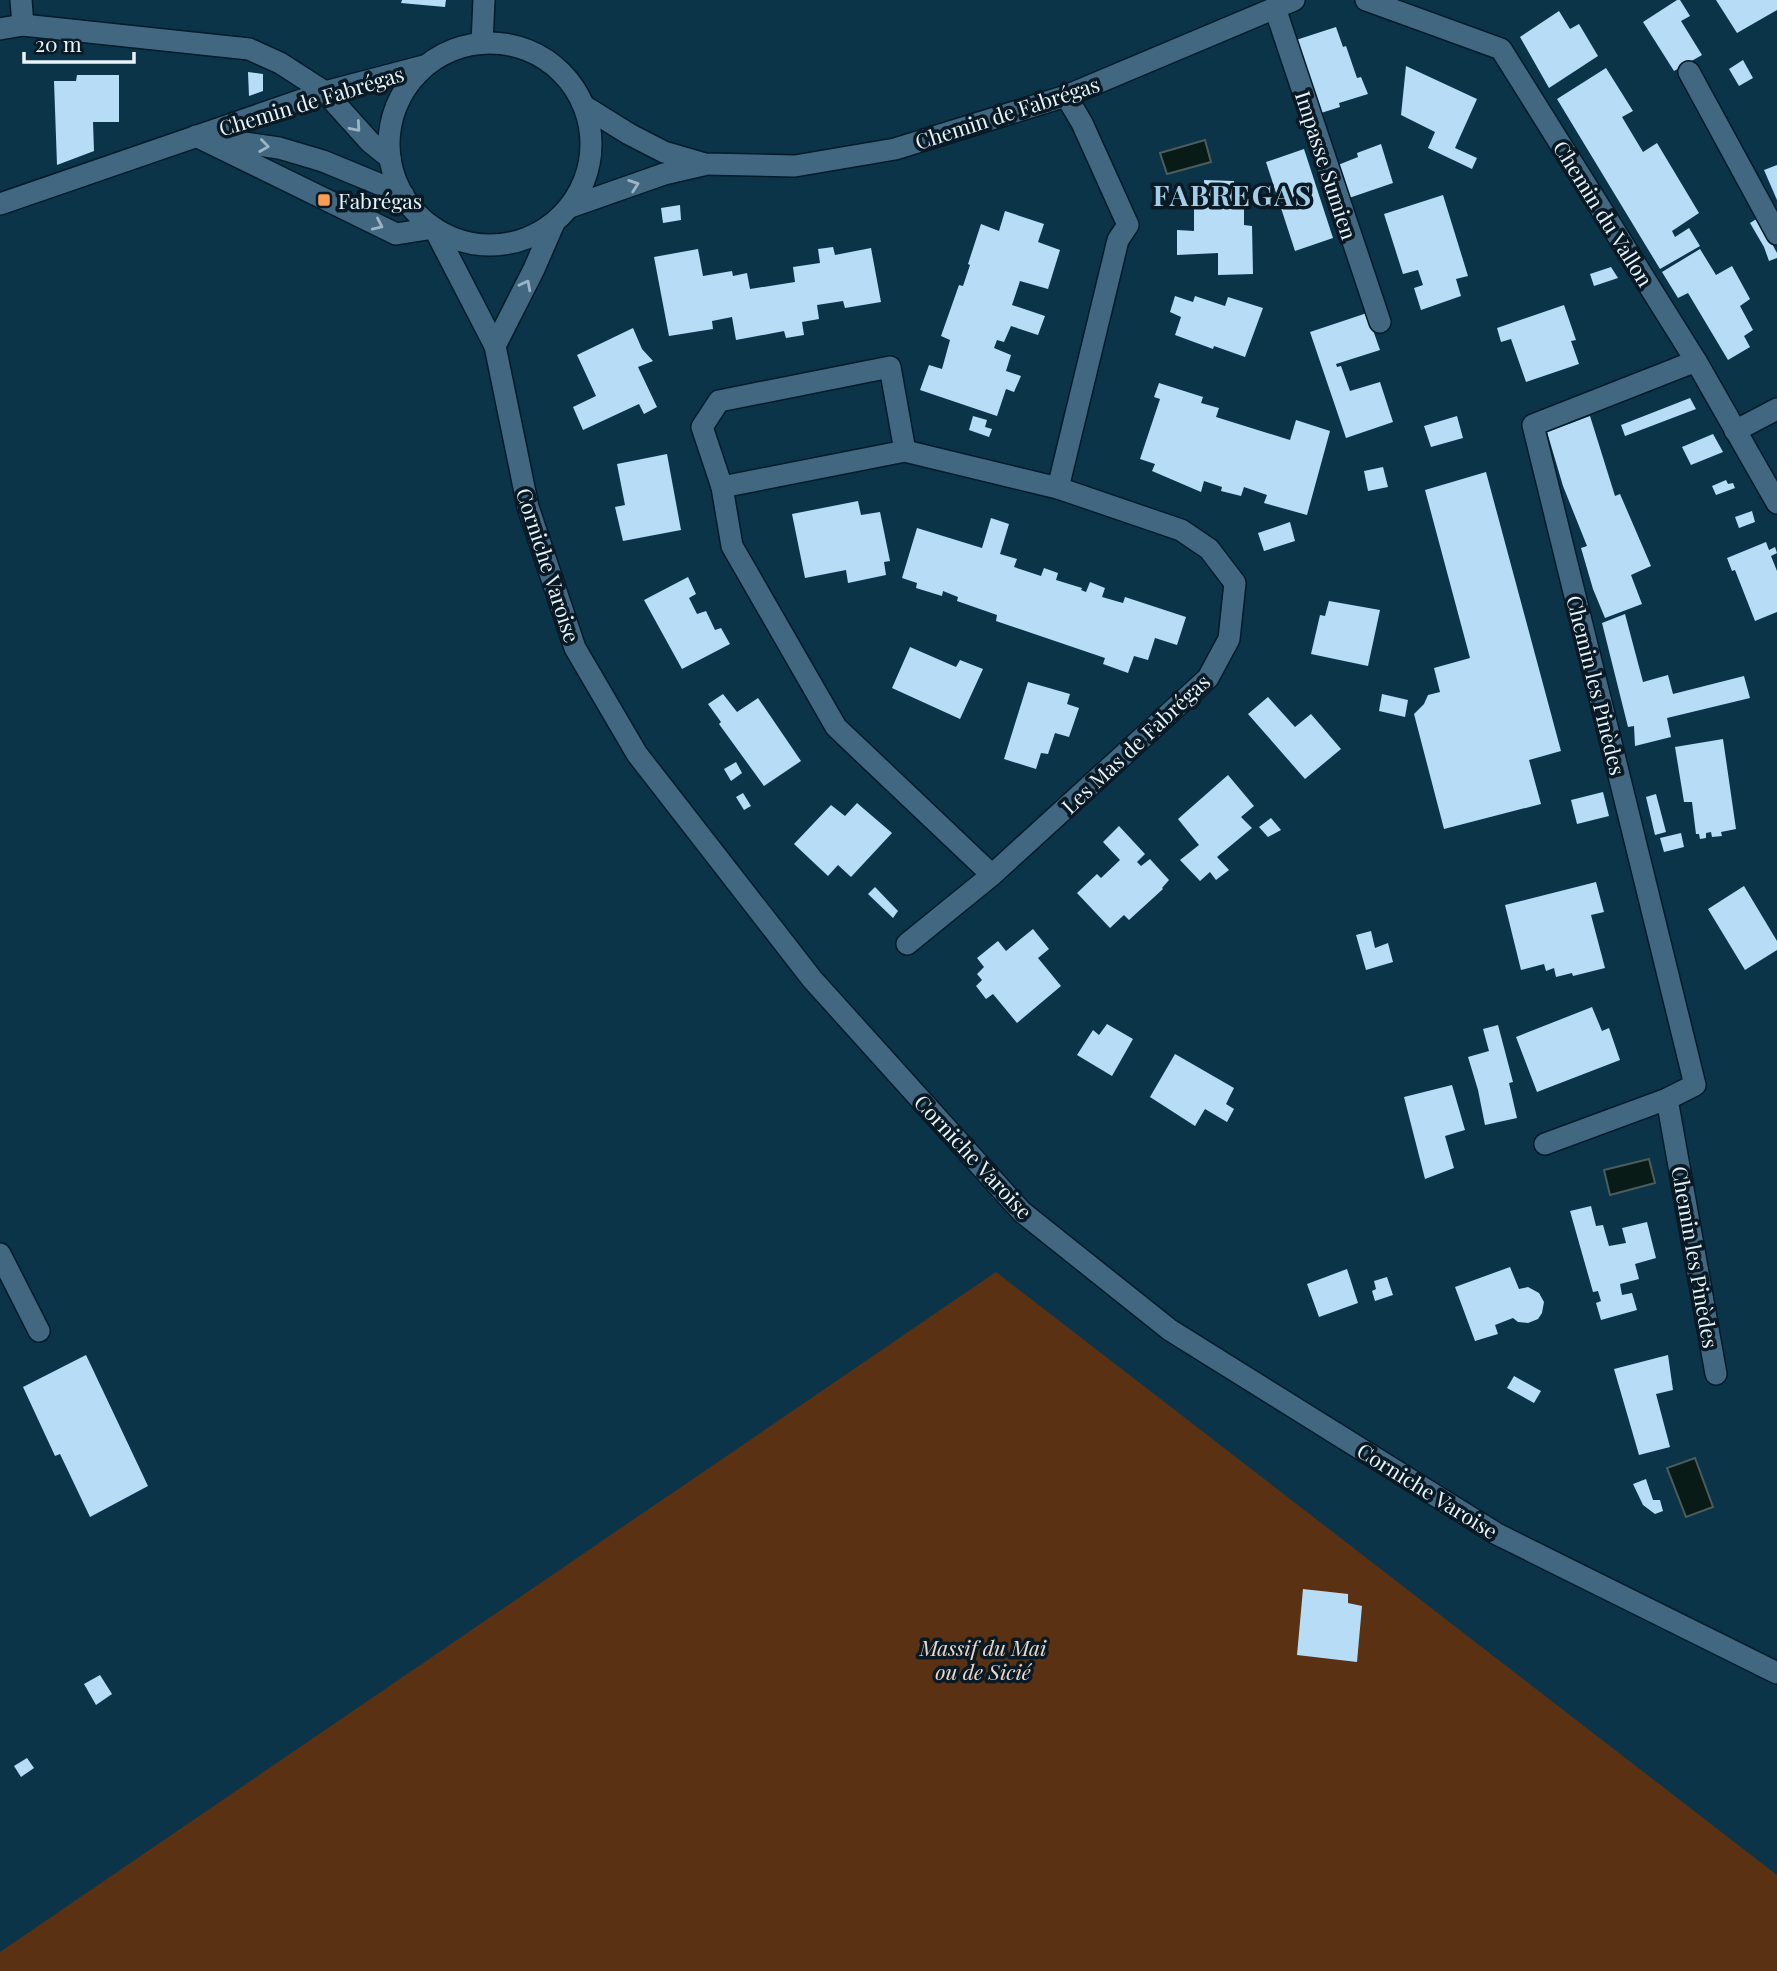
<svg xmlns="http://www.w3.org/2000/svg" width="1777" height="1971" viewBox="0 0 1777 1971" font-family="'Playfair Display',serif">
<rect width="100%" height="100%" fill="#0c3449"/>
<!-- green -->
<path fill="#5a3213" d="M996,1272L1777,1875V1971H0V1952Z"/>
<!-- water -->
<g fill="#091b17" stroke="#4c5c5c" stroke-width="2">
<path d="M1205,140L1211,162L1167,174L1160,153Z"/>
<path d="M1649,1159L1655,1183L1610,1195L1604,1170Z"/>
<path d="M1695,1458L1713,1507L1686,1517L1667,1468Z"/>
</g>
<!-- building -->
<g fill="#b7ddf6">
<path d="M402,0H446L445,7L401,3Z"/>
<path d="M1677,0H1680L1690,16L1681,21L1702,55L1674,71L1643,22Z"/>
<path d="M1716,0H1777V10L1737,33Z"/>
<path d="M1559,11L1570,29L1579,24L1598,56L1549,88L1520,37Z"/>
<path d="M1336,27L1343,47L1346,46L1357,78L1361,77L1368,94L1339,103L1340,107L1321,113L1296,40Z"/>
<path d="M1743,60L1753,78L1739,86L1729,69Z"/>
<path d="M1406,66L1477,99L1455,148L1477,158L1472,169L1428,148L1435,132L1401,115Z"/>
<path d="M1606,68L1633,111L1622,117L1643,152L1657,143L1699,213L1672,231L1675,237L1689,228L1700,246L1660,269L1557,99Z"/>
<path d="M248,72L263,74V91L249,96Z"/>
<path d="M77,75H119V122H93L94,151L57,165L54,81H76Z"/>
<path d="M1381,144L1393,183L1349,198L1338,165L1358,157L1357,153Z"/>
<path d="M1304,149L1333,238L1295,251L1266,162Z"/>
<path d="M1777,165V200L1764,170Z"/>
<path d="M1204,180L1234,181L1235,199H1244V225L1252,226L1253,274L1218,275V253L1177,255V230L1194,231V199H1205Z"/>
<path d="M1443,195L1468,276L1456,279L1461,296L1421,310L1414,288L1423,285L1418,270L1403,274L1384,214Z"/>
<path d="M680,205L681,220L663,223L661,208Z"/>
<path d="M1005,211L1044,224L1038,242L1060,250L1048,289L1020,281L1012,305L1045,316L1038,335L1011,326L1004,342L997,340L994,348L1011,355L1006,371L1021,376L1014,392L1006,389L997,416L920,390L929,365L942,369L950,340L941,336L959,285L963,286L970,265L968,264L981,224L999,231Z"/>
<path d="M1758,218L1777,253V258L1769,261L1764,247L1750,223Z"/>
<path d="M833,247L835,255L871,248L881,302L845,308L843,301L817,305L819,319L802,322L804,335L786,338L784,331L736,340L732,317L712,321L713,329L669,336L654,257L698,249L703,276L732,271L733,276L747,273L750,289L795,282L793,267L820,263L818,249Z"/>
<path d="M1700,249L1716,275L1732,266L1750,299L1740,306L1753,330L1744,336L1750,347L1728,360L1688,293L1678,298L1662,272Z"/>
<path d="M1611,267L1618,278L1594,286L1590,274Z"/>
<path d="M1175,296L1193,302L1195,296L1225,306L1228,297L1263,308L1245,357L1214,346L1213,349L1175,335L1181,317L1170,312Z"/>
<path d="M1564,305L1576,340L1571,341L1579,364L1526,382L1511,339L1501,342L1497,328Z"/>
<path d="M1367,313L1380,350L1336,364L1337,367L1341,366L1350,391L1380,382L1393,422L1346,438L1310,332Z"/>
<path d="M633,328L642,349L653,361L638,367L657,407L644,414L639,404L583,430L573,407L596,396L577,355Z"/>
<path d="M1159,383L1203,397L1201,403L1219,408L1216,417L1290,440L1296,420L1330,431L1307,515L1264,503L1267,495L1244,487L1241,496L1221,491L1222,487L1204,481L1201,492L1152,471L1155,464L1140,459L1160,399L1154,397Z"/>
<path d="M1690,398L1696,409L1625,436L1621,425Z"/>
<path d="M973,416L987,420L985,427L992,429L989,437L969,430Z"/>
<path d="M1457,416L1463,438L1431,447L1424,426Z"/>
<path d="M1590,416L1615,496L1620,494L1651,566L1631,575L1642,604L1605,618L1593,589L1581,548L1587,546L1563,486L1547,432Z"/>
<path d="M1713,434L1723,452L1691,465L1682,447Z"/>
<path d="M667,454L681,530L623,541L615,507L625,505L617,464Z"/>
<path d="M1383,467L1388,487L1368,491L1364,471Z"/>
<path d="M1486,472L1561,751L1529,760L1541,804L1444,829L1414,714L1424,704L1428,695L1440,692L1434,668L1470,658L1425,490Z"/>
<path d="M1726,480L1728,484L1733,483L1735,488L1716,495L1712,486Z"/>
<path d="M858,501L861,515L880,512L890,561L884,562L886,575L848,583L846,570L805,578L792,514Z"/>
<path d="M1752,511L1755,522L1739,528L1735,517Z"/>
<path d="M991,518L1009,524L1000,554L1017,559L1014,567L1041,576L1044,568L1058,573L1056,580L1082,588L1081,590L1086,592L1090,582L1105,588L1102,597L1123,603L1125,597L1186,617L1177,645L1155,638L1148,660L1134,656L1128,673L1103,664L1105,658L996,621L997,615L957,601L958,597L943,591L942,596L916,588L917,583L902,578L917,528L982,548Z"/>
<path d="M1290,522L1295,541L1264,551L1258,533Z"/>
<path d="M1766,542L1769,550L1775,547L1777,553L1771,556L1777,571V612L1755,621L1735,570L1732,571L1727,558Z"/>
<path d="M688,577L696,594L689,598L697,614L706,611L715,630L721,628L730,644L682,669L644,600Z"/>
<path d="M1329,601L1380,610L1368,666L1311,654L1320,615L1325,616Z"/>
<path d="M1625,614L1643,682L1668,675L1673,694L1744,676L1750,698L1667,718L1671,737L1635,746L1634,726L1628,727L1602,623Z"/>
<path d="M910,647L956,667L960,660L983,669L960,719L892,688Z"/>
<path d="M1028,682L1070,694L1067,704L1079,708L1069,737L1055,733L1048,754L1041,753L1036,769L1004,759Z"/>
<path d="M723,694L737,712L758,698L801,761L764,786L719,724L721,722L708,704Z"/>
<path d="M1382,694L1408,700L1405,717L1379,711Z"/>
<path d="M1268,697L1295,727L1311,714L1341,749L1305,779L1248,714Z"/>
<path d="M1723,739L1736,829L1721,832L1722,836L1712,837L1711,832L1706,833V838L1700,839L1699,834H1696L1692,802H1684L1675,747Z"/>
<path d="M736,762L742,773L731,781L724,769Z"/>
<path d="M1228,775L1254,806L1241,817L1252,828L1217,857L1229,870L1216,880L1210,872L1200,881L1180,860L1199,845L1178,819Z"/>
<path d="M1603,792L1609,816L1577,824L1571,800Z"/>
<path d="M743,793L751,806L744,810L736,797Z"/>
<path d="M1656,794L1666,832L1655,835L1646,797Z"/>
<path d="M857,803L892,833L851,877L838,865L828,876L794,844L831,805L845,816Z"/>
<path d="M1271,818L1281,830L1268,837L1259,827Z"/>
<path d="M1119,826L1145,854L1137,862L1141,866L1150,859L1169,880L1162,888L1163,889L1129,920L1124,915L1110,928L1077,893L1097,874L1101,878L1120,860L1103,842Z"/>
<path d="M1681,833L1684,847L1664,852L1660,838Z"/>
<path d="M1596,882L1604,912L1591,915L1605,968L1573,976L1572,973L1556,977L1554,968L1546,971L1544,964L1521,970L1505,905Z"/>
<path d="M1744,886L1777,941V950L1745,970L1708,909Z"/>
<path d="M875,887L898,911L893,918L868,894Z"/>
<path d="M1033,929L1049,949L1038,958L1061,986L1017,1023L993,994L986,999L976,986L982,980L977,974L984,967L977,958L998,941L1006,951Z"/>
<path d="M1371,931L1375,948L1388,943L1393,962L1366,970L1356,935Z"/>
<path d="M1592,1007L1602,1031L1609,1028L1620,1060L1537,1092L1516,1037Z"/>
<path d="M1107,1024L1133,1039L1112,1076L1077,1055L1093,1030L1099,1035Z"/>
<path d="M1498,1025L1513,1082L1509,1083L1517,1118L1485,1125L1478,1090L1468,1057L1489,1051L1483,1029Z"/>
<path d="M1175,1054L1234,1088L1226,1104L1234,1109L1227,1122L1205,1109L1195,1126L1150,1097Z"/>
<path d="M1452,1085L1465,1130L1445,1136L1454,1168L1425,1179L1404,1097Z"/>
<path d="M1591,1206L1596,1226L1603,1225L1609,1246L1626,1243L1622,1228L1647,1222L1656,1258L1635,1264L1639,1279L1620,1284L1622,1295L1632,1293L1637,1310L1601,1320L1596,1303L1601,1301L1598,1291L1593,1292L1570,1211Z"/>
<path d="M1510,1267L1519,1289L1528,1287L1539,1293L1544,1302L1542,1313L1538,1319L1528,1323L1518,1322L1513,1318L1495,1325L1498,1334L1475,1341L1455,1287Z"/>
<path d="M1347,1269L1358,1303L1319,1317L1307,1284Z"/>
<path d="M1387,1277L1393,1295L1375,1301L1372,1291L1376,1289L1374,1281Z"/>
<path d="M86,1355L148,1486L90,1517L60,1454L55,1456L23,1387Z"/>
<path d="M1668,1355L1673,1390L1656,1394L1670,1447L1639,1455L1614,1369Z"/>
<path d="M1514,1376L1541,1391L1534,1403L1507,1388Z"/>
<path d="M1646,1479L1653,1500H1660L1663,1511L1655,1514L1643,1505L1633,1484Z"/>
<path d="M1303,1589L1348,1594V1603L1362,1606L1357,1662L1297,1655Z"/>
<path d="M100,1675L112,1694L96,1705L84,1684Z"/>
<path d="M27,1758L34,1768L21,1777L14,1766Z"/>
</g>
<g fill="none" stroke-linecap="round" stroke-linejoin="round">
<defs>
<g id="minor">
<path d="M21,0L23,25"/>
<path d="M1366,0L1501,49L1696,361L1777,503"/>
<path d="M1275,8L1380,322"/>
<path d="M0,29L23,25L249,49L280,63L325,92L370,142L390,158"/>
<path d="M482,43L484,0"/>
<circle cx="490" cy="144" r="101"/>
<path d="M1689,72L1777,234"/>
<path d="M584,106L629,134L664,152L705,164L795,166L895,149L1066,96L1294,0"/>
<path d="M196,136L396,234L434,228"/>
<path d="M218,139L279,148L323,161L403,194"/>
<path d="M0,204L325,92L424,66"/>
<path d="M570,207L664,174L703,165"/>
<path d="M434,228L495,346L528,507L575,648L637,754L812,979L1022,1212L1170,1330L1497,1534L1777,1673"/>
<path d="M495,346L534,269L554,223"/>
<path d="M1735,431L1777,409"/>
<path d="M722,487L702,427L719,401L890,367L905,451"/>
<path d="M1058,488L1118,240L1128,225L1082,123L1066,96"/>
<path d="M907,944L992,875L1208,678L1229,639L1235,583L1209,549L1181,530L1058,488L905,451L722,487L732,546L836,727L992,875"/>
<path d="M1667,1099L1716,1374"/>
<path d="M1545,1144L1667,1099L1695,1085L1533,425L1696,361"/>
<path d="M0,1254L39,1331"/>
</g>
</defs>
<!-- minor casing -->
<use href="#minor" stroke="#001b2a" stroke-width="24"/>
<!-- minor -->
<use href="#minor" stroke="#416880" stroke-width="21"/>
</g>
<!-- one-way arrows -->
<defs><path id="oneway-chevron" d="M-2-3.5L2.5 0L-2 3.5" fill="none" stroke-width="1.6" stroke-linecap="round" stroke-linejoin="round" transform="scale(1.75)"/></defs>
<g stroke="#9cb5c4">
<use href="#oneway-chevron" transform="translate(356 127) rotate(49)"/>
<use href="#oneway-chevron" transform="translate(264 146) rotate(8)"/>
<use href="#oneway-chevron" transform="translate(634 185) rotate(-19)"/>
<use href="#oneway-chevron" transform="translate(378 225) rotate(25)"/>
<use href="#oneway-chevron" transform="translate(526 285) rotate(-63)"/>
</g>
<!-- markers -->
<rect fill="#fc9d54" stroke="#0a1a24" stroke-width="2.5" x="317" y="193" width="14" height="14" rx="3.5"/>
<g text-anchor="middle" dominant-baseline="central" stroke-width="7" stroke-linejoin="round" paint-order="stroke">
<!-- street labels -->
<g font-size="21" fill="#e7f4fc" stroke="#0a1a24">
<text transform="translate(311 100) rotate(-17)">Chemin de Fabrégas</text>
<text transform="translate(1007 112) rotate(-18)">Chemin de Fabrégas</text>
<text transform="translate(1327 165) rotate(72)">Impasse Sumien</text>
<text transform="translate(1604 213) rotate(58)">Chemin du Vallon</text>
<text transform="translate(549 565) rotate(72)">Corniche Varoise</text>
<text transform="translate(1597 685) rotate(76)">Chemin les Pinèdes</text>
<text transform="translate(1135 743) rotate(-43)">Les Mas de Fabrégas</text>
<text transform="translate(974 1156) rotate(47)">Corniche Varoise</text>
<text transform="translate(1696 1257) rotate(80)">Chemin les Pinèdes</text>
<text transform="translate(1428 1490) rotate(32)">Corniche Varoise</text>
</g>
<!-- poi labels -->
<g font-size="21" fill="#e7f4fc" stroke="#0a1a24" text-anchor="start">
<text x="338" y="200">Fabrégas</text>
</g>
<!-- park labels -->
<g font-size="21" font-style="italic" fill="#efd8c9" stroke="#0a1a24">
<text x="983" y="1647">Massif du Mai<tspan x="983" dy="24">ou de Sicié</tspan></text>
</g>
<!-- district labels -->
<g font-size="28" font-weight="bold" letter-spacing="2" fill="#a4cee8" stroke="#0a1a24">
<text x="1233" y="194">FABREGAS</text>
</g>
</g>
<!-- scale -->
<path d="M24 52v10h110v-10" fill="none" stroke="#e7f4fc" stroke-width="3.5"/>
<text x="35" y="52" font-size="21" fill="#e7f4fc" stroke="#0a1a24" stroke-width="5" paint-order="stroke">20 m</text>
</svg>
